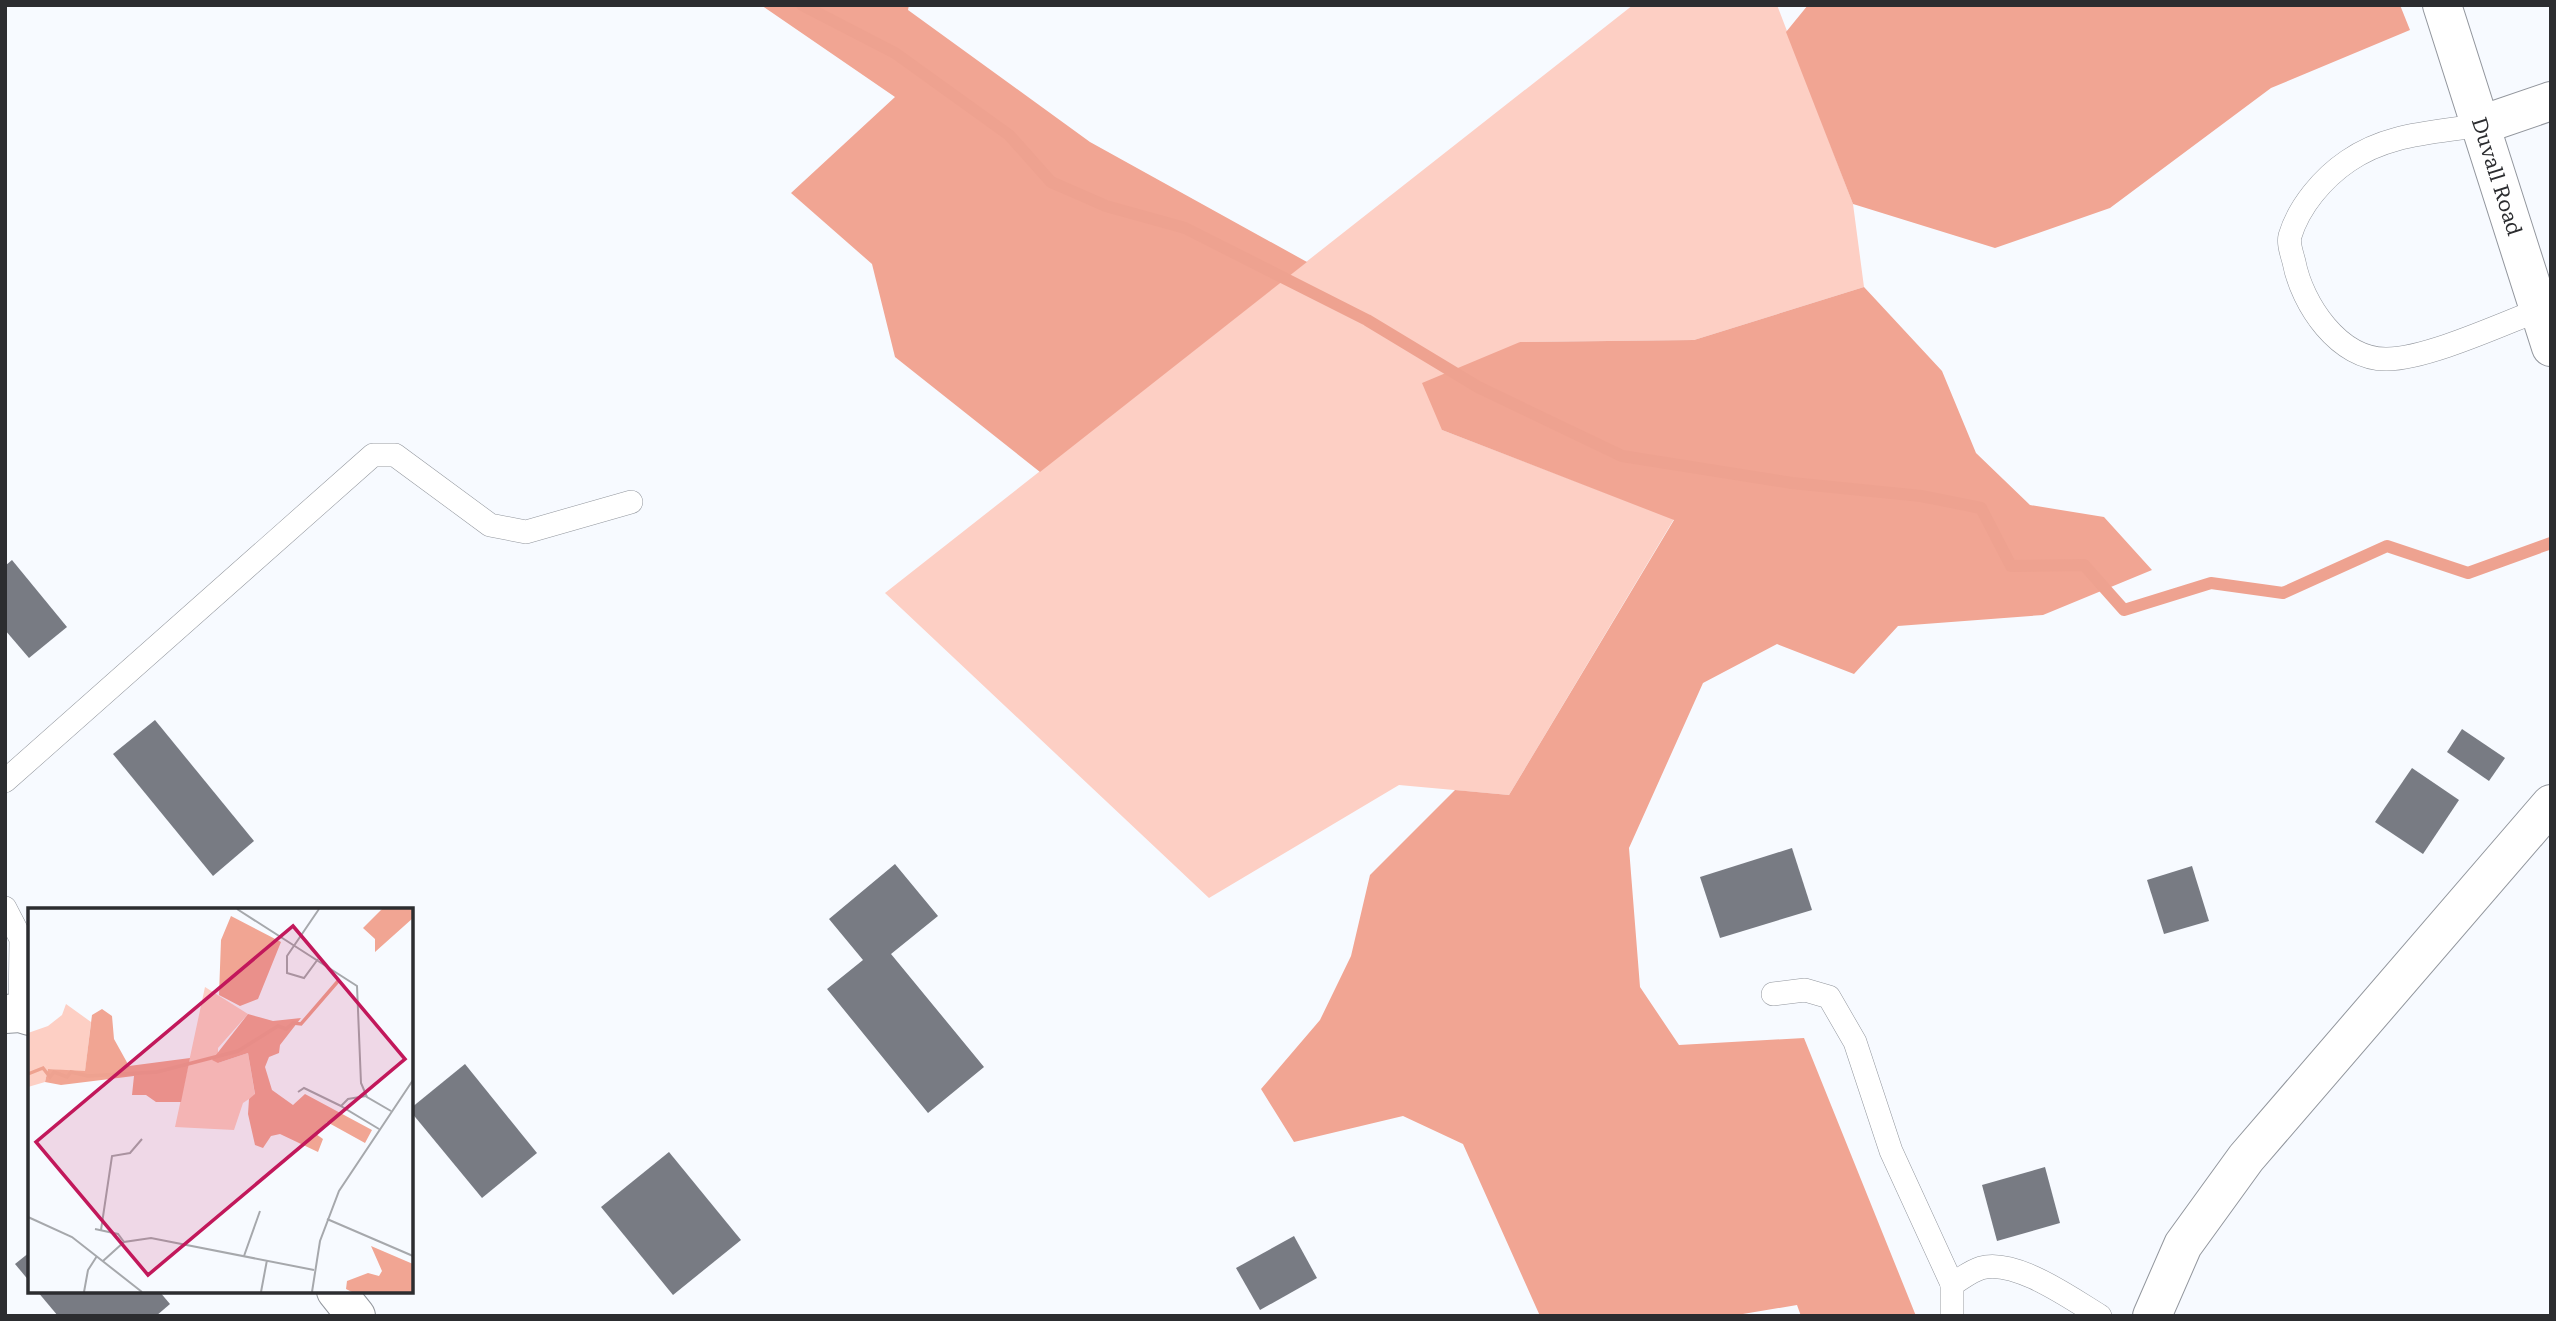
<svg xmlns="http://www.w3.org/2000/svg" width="2556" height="1321" viewBox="0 0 2556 1321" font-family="'Roboto Serif',serif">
<rect width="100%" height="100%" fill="#f7faff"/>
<!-- green -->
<path fill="#fdcfc4" d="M1633,5H1777L1853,204L1864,287L1694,340L1520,342L1442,430L1674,519L1509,795L1399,785L1209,898L885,593Z"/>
<!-- forest -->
<g fill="#f1a593">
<path d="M761,5H909L908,10L1090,142L1307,262L1040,472L895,357L872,264L791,193L895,97Z"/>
<path d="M1808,5H2400L2410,30L2271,88L2110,208L1995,248L1853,204L1786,32Z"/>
<path d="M1864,287L1942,371L1976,453L2030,505L2104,517L2152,570L2043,615L1898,626L1854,674L1777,644L1703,683L1629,848L1640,987L1679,1045L1804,1038L1916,1316H1801L1797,1305L1731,1316H1540L1463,1144L1403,1116L1294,1142L1261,1089L1320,1020L1351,956L1370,875L1455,790L1509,795L1674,520L1442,430L1422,383L1520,342L1694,340Z"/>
</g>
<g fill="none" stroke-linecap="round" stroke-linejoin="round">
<!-- stream -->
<path stroke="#eea290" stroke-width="12" d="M802,5L895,53L1009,135L1051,182L1106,206L1185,228L1367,320L1478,387L1622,456L1792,483L1921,496L1981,508L2011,566L2084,565L2124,610L2211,583L2283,593L2387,546L2468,573L2551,543"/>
</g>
<!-- building -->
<g fill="#787b83">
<path d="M12,560L67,627L29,658L5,630V566Z"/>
<path d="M155,720L254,841L213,876L113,754Z"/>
<path d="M2462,729L2505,758L2489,781L2447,752Z"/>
<path d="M2412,768L2459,800L2423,854L2375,822Z"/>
<path d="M1792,848L1812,910L1720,938L1700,877Z"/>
<path d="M895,864L938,916L891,954L984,1067L928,1113L827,989L863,960L829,919Z"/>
<path d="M2192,866L2209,921L2164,934L2147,880Z"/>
<path d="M465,1064L537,1153L482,1198L411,1112V1108Z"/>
<path d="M669,1152L741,1240L673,1295L601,1207Z"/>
<path d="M2045,1167L2060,1223L1997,1241L1982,1185Z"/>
<path d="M1294,1236L1317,1278L1260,1310L1236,1268Z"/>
<path d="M30,1252V1282L15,1264Z"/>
<path d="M37,1291H159L170,1304L156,1316H58Z"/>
</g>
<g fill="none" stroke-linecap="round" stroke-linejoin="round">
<defs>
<g id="lane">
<path d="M2481,125C2434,133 2388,133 2348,161C2323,178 2299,206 2290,236C2288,244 2292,254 2294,262C2302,304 2339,360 2387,359C2426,359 2500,325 2539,310"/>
<path d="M5,781L373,455H395L490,525L526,532L631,502"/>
<path d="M5,908L21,939L20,1013"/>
<path d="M1773,994L1805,990L1829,997L1855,1042L1891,1151L1952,1284"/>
<path d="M1952,1316V1284C1961,1279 1971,1271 1981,1268C2015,1258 2072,1299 2100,1316"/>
</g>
<g id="street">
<path id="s1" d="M2442,5L2551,347"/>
<path d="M2481,125L2551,101"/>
<path d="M5,1014L20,1013L30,1016"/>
<path d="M336,1291L356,1316"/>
<path d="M2152,1316L2183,1245L2246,1158L2551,804"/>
</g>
</defs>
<!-- lane casing -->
<use href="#lane" stroke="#92969d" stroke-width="24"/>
<!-- street casing -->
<use href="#street" stroke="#92969d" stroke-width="40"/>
<!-- lane -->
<use href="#lane" stroke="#fff" stroke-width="23"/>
<!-- street -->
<use href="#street" stroke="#fff" stroke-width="38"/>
</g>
<g text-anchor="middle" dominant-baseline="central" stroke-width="5" stroke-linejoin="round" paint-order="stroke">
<!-- street labels -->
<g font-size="21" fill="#2c2d30" stroke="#f7faff">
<text stroke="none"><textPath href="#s1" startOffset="180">Duvall Road</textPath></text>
</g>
</g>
<!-- overview -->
<g transform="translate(28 908)">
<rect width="385" height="385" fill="#f7faff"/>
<path d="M177,79L220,106L190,140V155L220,145L227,187L215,195L206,222L147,219ZM38,96L63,114L57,164L20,161L17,174L0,179V125L20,118L34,107Z" fill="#fdcfc4"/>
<path d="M354,1H385V10L347,44V31L335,20ZM203,8L253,34L230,91L212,98L191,87L193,32ZM74,101L84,108L86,131L101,158L162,150L153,194H128L118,187H104L106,168L33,177L17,174L20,161L57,163L64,107ZM220,106L245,113L273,110L252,137L251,145L241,149L237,159L244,182L265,197L277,186L344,222L337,235L299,214L288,226L295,231L290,244L252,226L243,228L235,240L227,237L220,206L221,191L227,186L220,145L190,155L184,152ZM343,338L385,356V384H324L318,381L319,373L340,365L351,368L354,363Z" fill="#f1a593"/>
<path fill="none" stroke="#eea290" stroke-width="3.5" d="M0,166L15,160L22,169L26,164L39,169L43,164L60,168L129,164L210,143L250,118L258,121L265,115L273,116L311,72"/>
<path fill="none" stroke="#a6a8ac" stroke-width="2" d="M209,1L329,78L333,175L339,189L363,203M290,51L276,70L259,65V48L291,1M270,184L276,180L313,198M338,188L320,191L313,198L351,221M0,309L44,329L114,384M299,311L385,348M67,321L90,326L96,334M73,322L84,248L102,245L114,231M216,348L232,303M75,353L96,334L123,330L286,362M56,384L60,362L69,348M233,384L239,352M284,384L292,333L311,283L385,172"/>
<path fill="#c2185b" fill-opacity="0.15" stroke="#c2185b" stroke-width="3.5" d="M265,18L377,151L120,367L8,234Z"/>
<rect width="385" height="385" fill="none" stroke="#2c2d30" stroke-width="3.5"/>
</g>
<!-- border -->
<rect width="2556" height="1321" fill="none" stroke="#2c2d30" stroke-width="14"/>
</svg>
